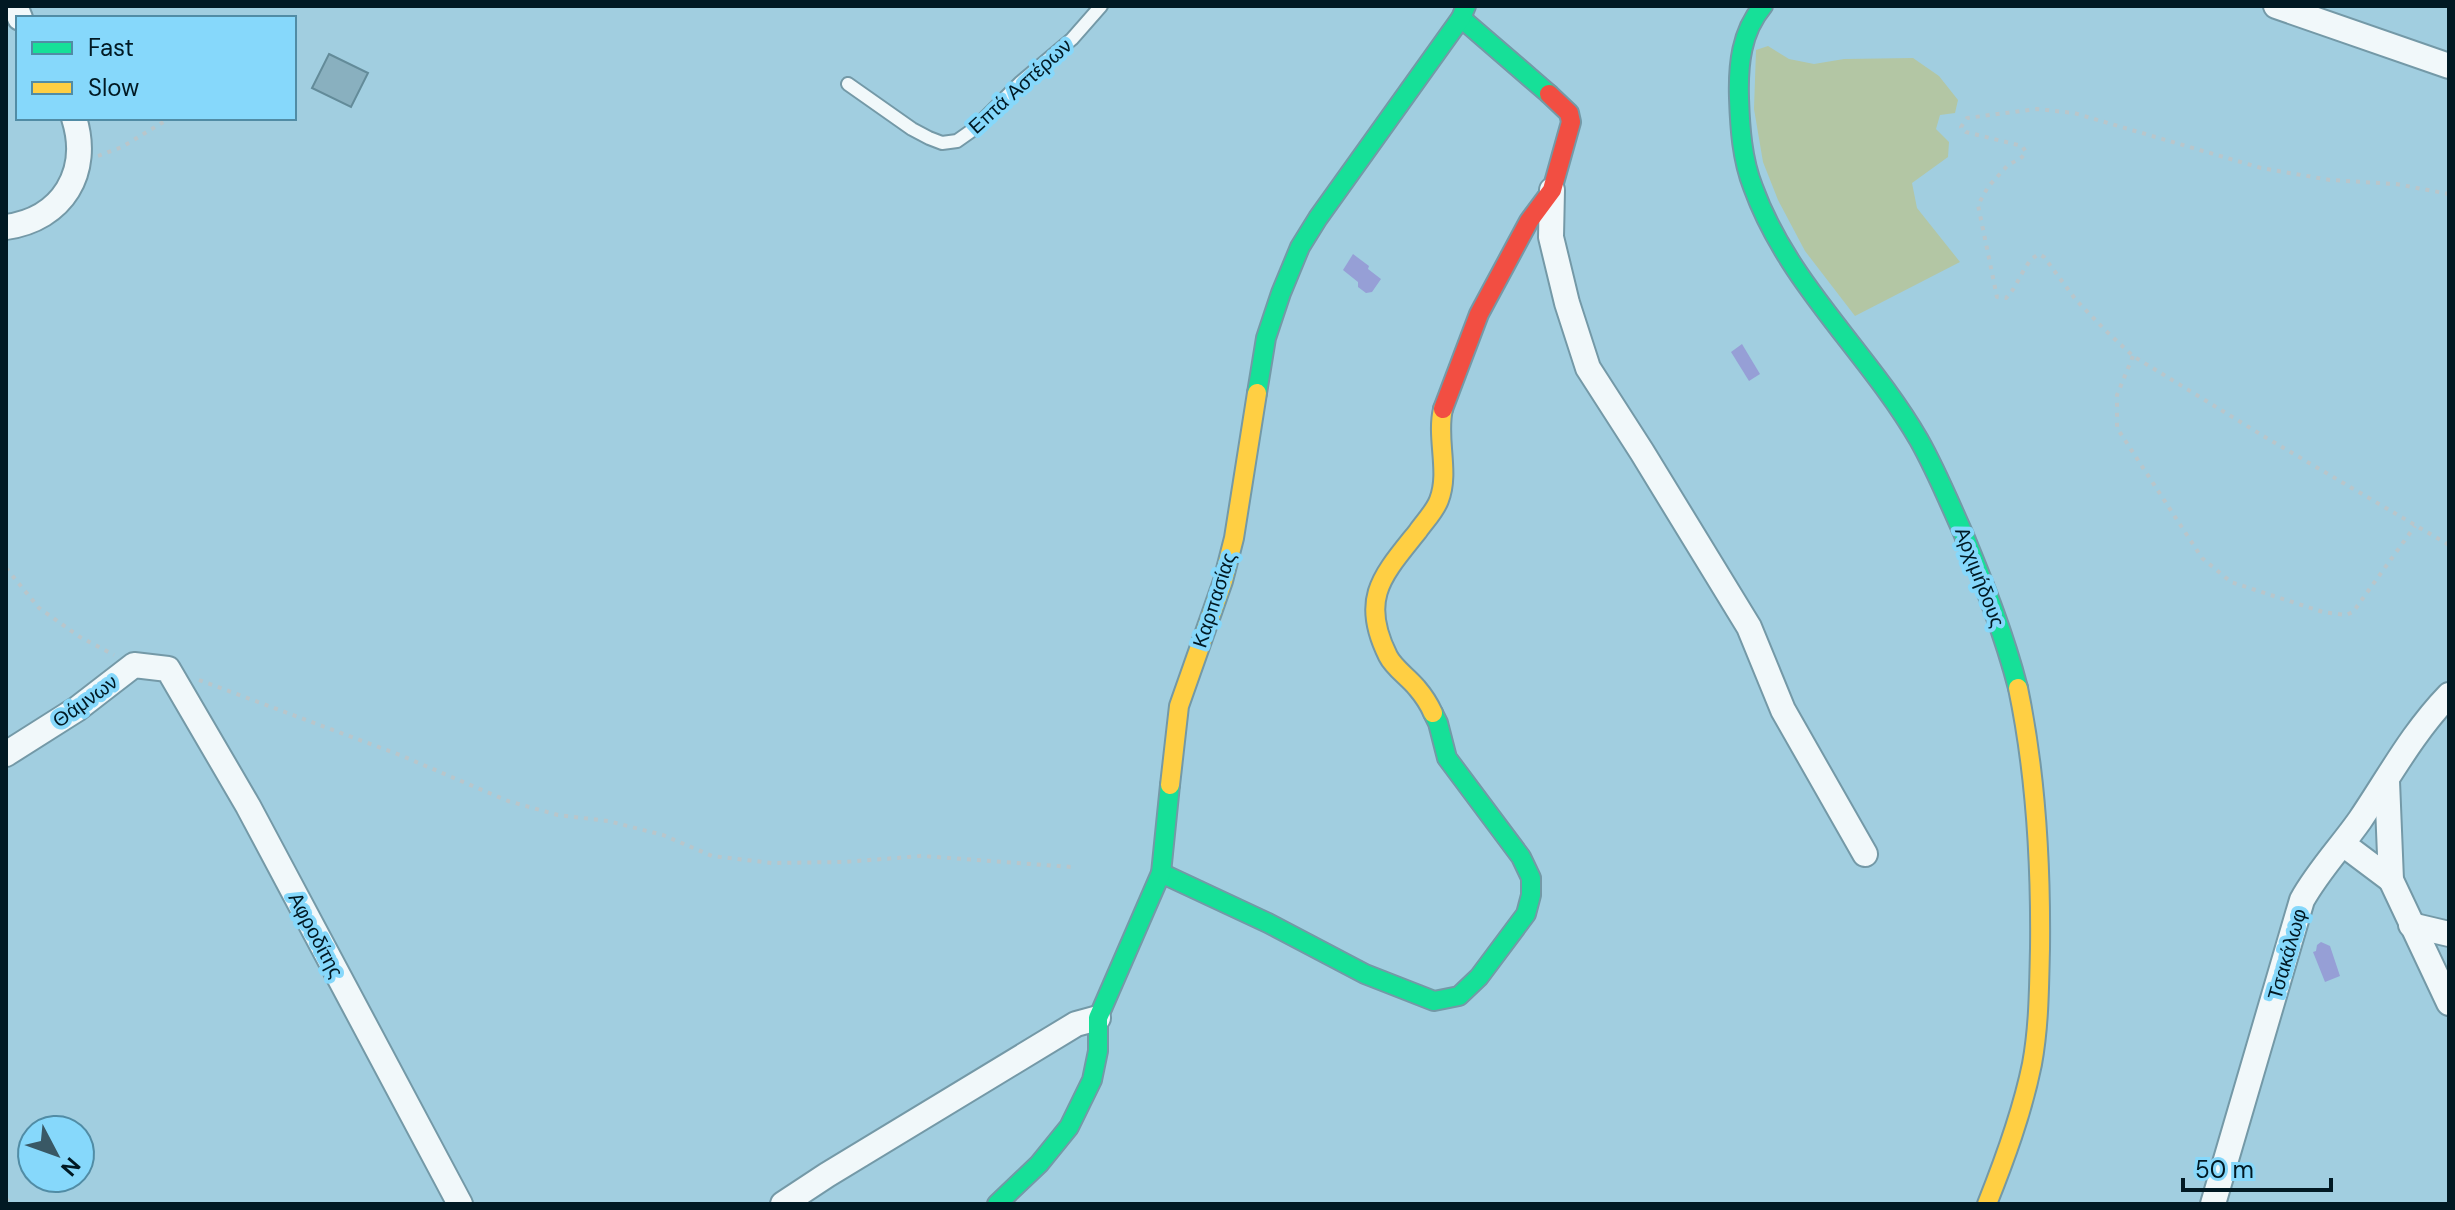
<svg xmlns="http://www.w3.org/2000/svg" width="2455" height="1210" viewBox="0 0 2455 1210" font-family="'DM Sans',sans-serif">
<rect width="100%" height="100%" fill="#a1cee0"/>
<!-- grass -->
<path fill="#b3c6a4" d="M1768,46L1789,59L1814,64L1844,59L1913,58L1939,76L1958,100L1955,113L1940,115L1936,129L1949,142L1948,157L1912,183L1917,208L1960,262L1855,316L1805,251L1778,200L1763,162L1754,109L1756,50Z"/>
<!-- water -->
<g fill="#969fd6">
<path d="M1353,254L1369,266L1368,269L1381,279L1372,292L1366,293L1358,287V282L1343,270Z"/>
<path d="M1742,344L1760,374L1749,381L1731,352Z"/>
<path d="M2321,942L2330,946L2340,976L2325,982L2313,952L2316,951L2317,945Z"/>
</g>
<!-- building -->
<path fill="#89b0bf" stroke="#638b99" stroke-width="2" d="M329,54L368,73L351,107L312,88Z"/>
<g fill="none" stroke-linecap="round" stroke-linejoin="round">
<defs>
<path id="lane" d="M848,84L912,129L929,138L942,143L957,141L974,129L1021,82L1072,39L1101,6"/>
<g id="street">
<path d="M15,6L20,18"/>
<path d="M2276,6L2449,66"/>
<path d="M1552,190L1551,237L1567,303L1588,368L1642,452L1749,627L1783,710L1865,854"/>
<path d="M6,227C63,219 91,172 74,118"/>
<path d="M6,754L77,709L134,665L168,669L248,806L460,1204"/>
<path d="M2387,781L2391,880L2449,1003"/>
<path d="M2343,844L2391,880"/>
<path d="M2411,925L2449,934"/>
<path d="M783,1204L827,1175L1076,1024L1098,1018"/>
<path d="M2213,1204L2302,900C2318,871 2341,847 2360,820C2389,777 2413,732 2449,695"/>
</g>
<g id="fast">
<path d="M1763,6C1741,32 1738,65 1739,98C1740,128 1742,159 1753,187C1788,284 1868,352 1919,440C1936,470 1949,502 1963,533C1984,584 2004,634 2018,688"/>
<path d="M1461,18L1549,94"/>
<path d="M1257,393L1266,338L1281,293L1300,247L1318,218L1461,18L1466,6"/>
<path d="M1161,873L1268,923L1365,974L1434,1001L1459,996L1479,977L1526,914L1531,895V878L1521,857L1447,758L1438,723L1433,713"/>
<path d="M997,1204L1039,1164L1069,1127L1092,1080L1098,1051V1018L1161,873L1170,785"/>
</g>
<g id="slow">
<path d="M1433,713C1429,704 1423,695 1417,688C1408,677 1394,668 1388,656C1359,598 1383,575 1418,531C1425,521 1435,511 1439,500C1450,472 1436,438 1443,409"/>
<path d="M1170,785L1179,706L1223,581L1234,538L1257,393"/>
<path d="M1987,1204C2005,1159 2022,1113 2032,1064C2039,1026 2039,988 2040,949C2041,861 2036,774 2018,688"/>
</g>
<path id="jam" d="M1443,409L1479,314L1529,221L1552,190L1571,122L1569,113L1549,94"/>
</defs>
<!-- lane casing -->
<use href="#lane" stroke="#7499a7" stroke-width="16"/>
<!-- street casing -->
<use href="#street" stroke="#7499a7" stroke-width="28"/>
<!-- fast casing -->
<use href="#fast" stroke="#7499a7" stroke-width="22"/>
<!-- slow casing -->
<use href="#slow" stroke="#7499a7" stroke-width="22"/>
<!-- jam casing -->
<use href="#jam" stroke="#7499a7" stroke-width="22"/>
<!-- path -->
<g stroke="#b9c6cb" stroke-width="4" stroke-dasharray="4 6" stroke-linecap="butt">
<path d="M98,156L122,147L170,118"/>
<path d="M2449,194L2396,184L2330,180L2261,168L2074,113L2037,109L1967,118L1961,127L1966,132L2022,146L2026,152L2022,157L2007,166L1988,187L1978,205L1997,297L2006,298C2019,286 2023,262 2039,254L2044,257L2076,300L2105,330L2133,356L2265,437L2449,545"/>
<path d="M2133,356L2117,395V428L2202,558L2231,582L2323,612L2346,615L2353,612L2415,526"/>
<path d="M6,568L39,608L80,637L114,655"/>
<path d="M199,680L400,755L508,801L558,815L608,821L663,835L712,856L772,863L843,862L922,856L1072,867"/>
<path d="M6,1198L10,1204"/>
</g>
<!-- lane -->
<use href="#lane" stroke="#f1f8fa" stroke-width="12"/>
<!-- street -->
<use href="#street" stroke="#f1f8fa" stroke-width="24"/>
<!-- fast -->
<use href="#fast" stroke="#16e098" stroke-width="18"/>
<!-- slow -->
<use href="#slow" stroke="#ffcf43" stroke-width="18"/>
<!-- jam -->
<use href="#jam" stroke="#f24e42" stroke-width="18"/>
</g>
<g text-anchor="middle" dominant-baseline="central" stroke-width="8" stroke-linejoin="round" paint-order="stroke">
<!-- street labels -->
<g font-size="20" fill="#011923" stroke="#86d8fb">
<text transform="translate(1020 86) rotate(-42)">Επτά Αστέρων</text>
<text transform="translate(1980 577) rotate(69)">Αρχιμήδους</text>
<text transform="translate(1214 600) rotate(-72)">Καρπασίας</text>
<text transform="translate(85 701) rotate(-36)">Θάμνων</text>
<text transform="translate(316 935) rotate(62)">Αφροδίτης</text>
<text transform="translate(2287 954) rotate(-74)">Τσακάλωφ</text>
</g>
</g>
<!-- border -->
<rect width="2455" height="1210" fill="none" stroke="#011923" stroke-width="16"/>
<!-- legend -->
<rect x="16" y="16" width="280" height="104" fill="#86d8fb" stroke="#518ca5" stroke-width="2"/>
<rect x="32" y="42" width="40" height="12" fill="#16e098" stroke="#518ca5" stroke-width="2"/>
<text x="88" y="56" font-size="24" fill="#011923">Fast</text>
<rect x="32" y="82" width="40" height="12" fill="#ffcf43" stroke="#518ca5" stroke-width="2"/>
<text x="88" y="96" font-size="24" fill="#011923">Slow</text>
<!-- north arrow -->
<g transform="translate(56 1154) rotate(131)"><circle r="38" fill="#86d8fb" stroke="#518ca5" stroke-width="2"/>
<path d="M0-6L14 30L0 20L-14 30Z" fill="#395865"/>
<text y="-12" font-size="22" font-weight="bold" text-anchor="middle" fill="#011923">N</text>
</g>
<!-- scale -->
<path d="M2183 1178v12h148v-12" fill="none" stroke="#011923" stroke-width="4"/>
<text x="2195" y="1178" font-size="24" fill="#011923" stroke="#86d8fb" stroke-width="6" paint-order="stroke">50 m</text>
</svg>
